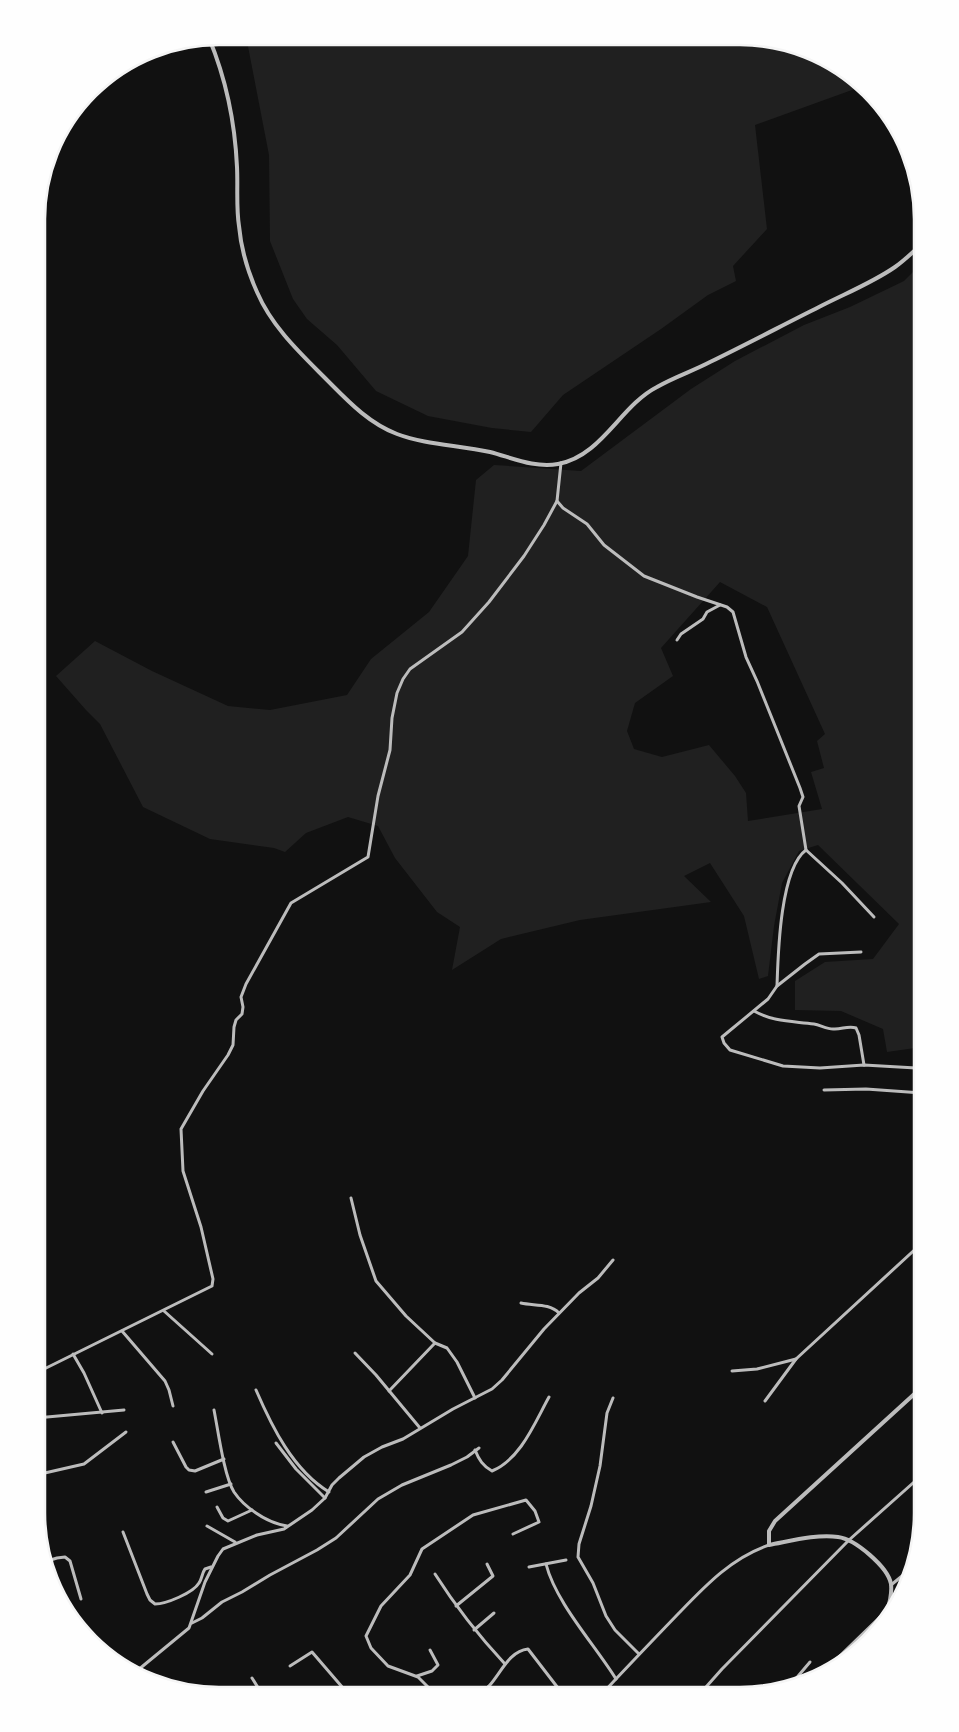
<svg xmlns="http://www.w3.org/2000/svg" width="959" height="1732" font-family="Merriweather,serif">
<style>
.green{fill:#202020;fill-rule:evenodd}
.lines{fill:none;stroke-linecap:round;stroke-linejoin:round}
.minor{stroke:#bcbcbc;stroke-width:3}
.tertiary{stroke:#bcbcbc;stroke-width:4}
.rim{fill:none;stroke:#f5f5f5;stroke-width:2.5}
</style>
<rect width="100%" height="100%" fill="#111"/>
<g class="green">
<path d="M246 36 776 40 860 81 863 86 755 125 767 229 733 266 736 281 708 295 661 329 563 395 531 432 492 428 428 416 376 391 337 345 307 319 293 299 270 241 269 155Z"/>
<path d="M923 262 922 1047 887 1052 883 1029 841 1011 795 1010V981L825 962 873 959 899 924 818 845 799 851 782 883 774 926 768 976 759 979 744 916 710 863 684 876 711 902 580 920 501 939 452 970 460 927 437 912 395 858 378 826 348 817 306 833 285 852 274 848 210 839 143 807 100 724 86 710 56 676 95 641 152 671 228 706 270 710 347 695 371 659 429 612 468 556 476 480 494 465 581 471 691 389 735 361 804 325 850 307 904 281ZM720 582 767 607 825 734 817 741 824 768 811 772 822 809 748 821 746 793 735 776 709 745 662 757 634 749 627 731 635 703 673 676 661 648Z"/>
</g>
<g class="lines">
<g class="minor">
<path d="M561 463 557 501 563 508 587 524 604 545 644 576 697 597 727 607 733 612 746 657 757 681 800 788 803 797 799 806 806 850"/>
<path d="M677 640 681 634 703 619 707 612 720 605"/>
<path d="M861 952 819 954 805 964 777 986 768 999 722 1037 724 1043 730 1050 783 1066 820 1068 864 1065 916 1068 922 1070"/>
<path d="M777 986C778 955 780 869 806 850L842 883 874 917"/>
<path d="M754 1011C774 1022 791 1021 814 1024 820 1025 827 1029 833 1029 841 1030 848 1025 856 1028L859 1035 864 1065"/>
<path d="M824 1090 866 1089 922 1093"/>
<path d="M351 1198 360 1235 376 1281 406 1316 435 1343 447 1348 457 1362 475 1398"/>
<path d="M521 1303C534 1306 549 1303 559 1313"/>
<path d="M164 1311 212 1354"/>
<path d="M122 1331 165 1381 169 1390 173 1406"/>
<path d="M355 1353 376 1375 420 1428"/>
<path d="M73 1354 84 1373 102 1413"/>
<path d="M732 1371 757 1369 796 1359"/>
<path d="M36 1373 212 1286 213 1279 201 1227 183 1171 181 1129 203 1091 228 1055 233 1045 234 1027 236 1020 242 1014 243 1007 241 997 246 984 291 903 368 857 378 796 390 750 392 718 397 693 403 679 410 669 462 632 489 602 524 556 544 525 557 501"/>
<path d="M256 1390C272 1427 293 1470 329 1492"/>
<path d="M389 1391 435 1343"/>
<path d="M613 1398 607 1413 600 1466 591 1506 579 1544 578 1557 593 1583 606 1616 615 1630 639 1654"/>
<path d="M765 1401 796 1359 922 1243"/>
<path d="M214 1410C218 1430 224 1476 234 1492 240 1501 247 1507 256 1513 266 1520 275 1524 287 1526"/>
<path d="M36 1418 124 1410"/>
<path d="M173 1442 186 1467 189 1470 195 1471 224 1459"/>
<path d="M276 1443 296 1469 325 1498"/>
<path d="M475 1450C479 1460 483 1466 492 1471 521 1459 535 1422 549 1397"/>
<path d="M36 1475 84 1464 126 1432"/>
<path d="M206 1492 231 1484"/>
<path d="M217 1507 223 1518 228 1521 252 1510"/>
<path d="M207 1526 235 1542"/>
<path d="M123 1532 147 1594 150 1600 155 1604C166 1604 193 1593 199 1583 202 1579 202 1573 205 1569L211 1567"/>
<path d="M44 1562 57 1558 65 1557 70 1561 81 1599"/>
<path d="M546 1564C556 1603 595 1645 616 1679"/>
<path d="M529 1567 566 1560"/>
<path d="M435 1574C456 1607 478 1635 505 1664"/>
<path d="M891 1585 913 1567"/>
<path d="M456 1606 493 1576 487 1564"/>
<path d="M192 1623 202 1618 222 1602 242 1592 270 1575 317 1550 336 1538 378 1499 402 1485 451 1465 467 1457 479 1448"/>
<path d="M885 1624 887 1611 902 1595"/>
<path d="M474 1630 494 1613"/>
<path d="M290 1666 312 1652 349 1695"/>
<path d="M138 1670 189 1628 205 1582 218 1556 223 1549 257 1535 284 1529 312 1510 325 1498 332 1485 339 1478 364 1457 382 1447 403 1439 453 1409 492 1389 502 1380 544 1329 579 1293 598 1278 613 1260"/>
<path d="M417 1676 432 1671 438 1665 430 1650"/>
<path d="M252 1678 262 1694"/>
<path d="M488 1687 498 1695"/>
<path d="M788 1688 810 1662"/>
<path d="M436 1695 418 1677 388 1666 371 1648 366 1636 381 1606 410 1575 422 1549 473 1515 526 1500 535 1511 539 1522 513 1534"/>
<path d="M476 1695C480 1692 486 1690 489 1686 501 1673 509 1651 528 1649L558 1688"/>
<path d="M601 1695C626 1668 652 1641 678 1614 705 1586 731 1558 769 1545"/>
<path d="M698 1696 722 1669 849 1540 922 1475"/>
</g>
<g class="tertiary">
<path d="M209 38C226 79 235 123 237 167 238 187 236 207 239 226 241 248 248 272 257 292 272 327 300 353 326 379 347 400 368 423 397 434 426 445 460 445 490 452 513 458 534 468 558 464 602 456 620 406 657 387 674 377 693 371 710 362 747 344 783 325 819 307 844 294 872 283 895 267 905 260 914 251 923 243"/>
<path d="M820 1676 887 1611C890 1602 892 1593 891 1584 888 1567 855 1539 838 1537 816 1534 791 1541 769 1545V1531L775 1521 922 1387"/>
</g>
</g>
<path d="M0 0H959V1732H0ZM219 45H740A174 174 0 0 1 914 219V1513A174 174 0 0 1 740 1687H219A174 174 0 0 1 45 1513V219A174 174 0 0 1 219 45Z" fill="#fefefe" fill-rule="evenodd"/>
<path class="rim" d="M219 45H740A174 174 0 0 1 914 219V1513A174 174 0 0 1 740 1687H219A174 174 0 0 1 45 1513V219A174 174 0 0 1 219 45Z"/>
</svg>
